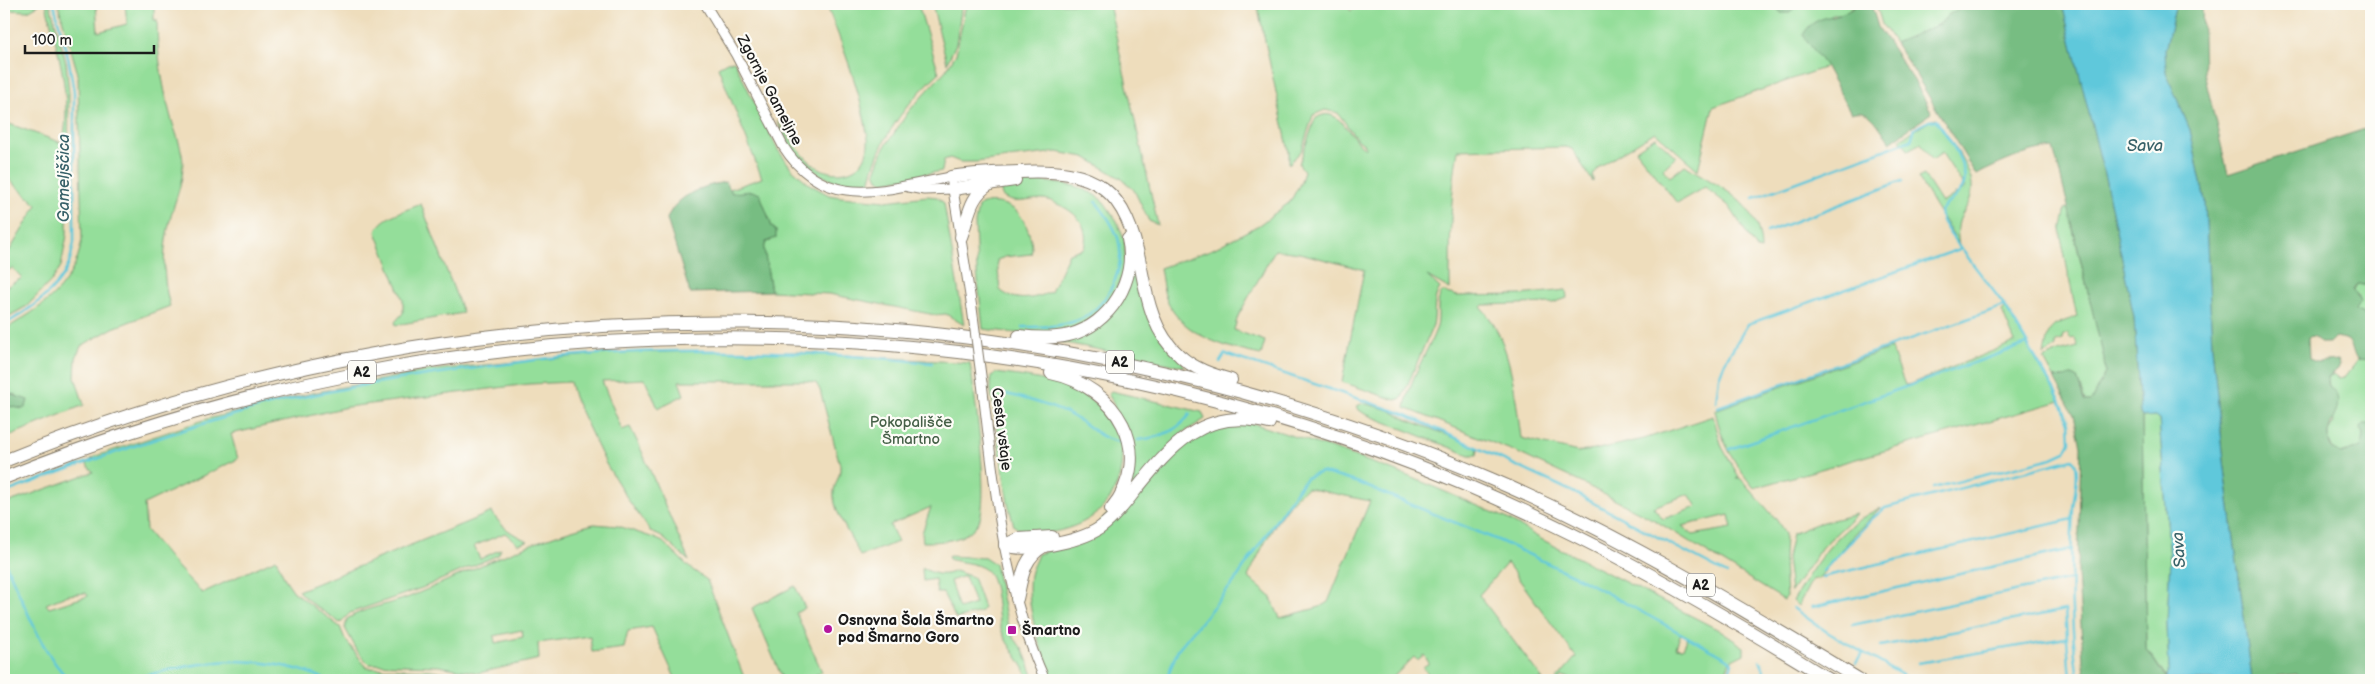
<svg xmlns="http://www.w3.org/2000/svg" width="2375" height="684" font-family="'Balsamiq Sans',sans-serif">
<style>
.green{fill:#94de9a;stroke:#587d5b;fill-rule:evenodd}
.forest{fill:#77bd82;stroke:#4a6c4f}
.water{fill:#5fc8db;stroke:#3e727c}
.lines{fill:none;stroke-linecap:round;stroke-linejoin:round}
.stream{stroke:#5fc8db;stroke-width:2.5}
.minor-casing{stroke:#857c6c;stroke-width:11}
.highway-casing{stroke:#857c6c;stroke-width:14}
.minor{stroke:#fff;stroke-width:9}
.highway{stroke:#fff;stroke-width:12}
.minor-bridge-casing{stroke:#857c6c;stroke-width:11;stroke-linecap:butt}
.minor-bridge{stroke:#fff;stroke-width:9}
.poi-dot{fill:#b5179e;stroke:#fdfcf7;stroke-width:2}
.labels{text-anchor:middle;stroke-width:4.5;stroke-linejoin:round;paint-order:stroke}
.shield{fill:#fdfcf7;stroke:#605f5e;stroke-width:1}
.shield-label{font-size:14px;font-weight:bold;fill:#1c1c1c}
.street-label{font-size:15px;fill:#1c1c1c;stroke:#fdfcf7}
.park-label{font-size:15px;fill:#466048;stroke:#fdfcf7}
.poi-label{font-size:15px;font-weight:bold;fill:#1c1c1c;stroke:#fdfcf7;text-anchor:start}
.water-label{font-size:16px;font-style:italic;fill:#376168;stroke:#fdfcf7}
</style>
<rect width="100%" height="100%" fill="#fdfcf7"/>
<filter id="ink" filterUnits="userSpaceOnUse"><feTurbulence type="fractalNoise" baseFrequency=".02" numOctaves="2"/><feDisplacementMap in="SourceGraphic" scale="10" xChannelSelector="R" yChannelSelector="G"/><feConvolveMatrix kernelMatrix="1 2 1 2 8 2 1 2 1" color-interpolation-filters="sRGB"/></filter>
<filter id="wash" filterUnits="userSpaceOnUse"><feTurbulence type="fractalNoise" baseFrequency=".0096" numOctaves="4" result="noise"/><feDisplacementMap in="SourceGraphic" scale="20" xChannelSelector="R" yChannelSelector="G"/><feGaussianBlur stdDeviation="1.12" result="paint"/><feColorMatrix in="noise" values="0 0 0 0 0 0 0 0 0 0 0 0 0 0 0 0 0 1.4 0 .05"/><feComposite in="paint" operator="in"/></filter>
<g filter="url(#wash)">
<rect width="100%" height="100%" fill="#eeddbc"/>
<g class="green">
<path d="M4 4H40L28 11 7 10 4 9Z"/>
<path d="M46 4H50L66 63 69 94 67 235 61 266 53 279 27 306 4 319V288L22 278 13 268 4 272V245L10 250 37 205 4 175V122L62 143C74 101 56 45 46 4Z"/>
<path d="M58 4H96L98 32 127 24 125 4H154V20H157C157 52 162 83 170 114 174 130 183 148 183 165 183 181 177 195 173 209 163 243 161 273 170 306L113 328 81 346 76 358 75 377 84 405 4 438V405L23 409 16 395 4 392V330C43 306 73 289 82 240L78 74Z"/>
<path d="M831 4H918L939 73C906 103 878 140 869 184L865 185C818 185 796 161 777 121 795 142 811 179 846 172 859 169 867 159 868 145 869 138 866 129 865 122 857 82 842 44 827 6Z"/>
<path d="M932 4H962L956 44 947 63Z"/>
<path d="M966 4H1109L1158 225 1149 221 1134 190 1122 179 1085 157 1057 152 976 162H960L950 158 944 160 942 171 884 182 878 179 875 172 884 148 909 111 946 70 956 54Z"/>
<path d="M1257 4H1345L1351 11 1357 4H1773L1781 13 1797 4H1857L1842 14H1831L1826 67 1713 107 1698 170 1655 132 1599 167 1593 176V182L1572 149 1566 147 1458 150C1450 196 1450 242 1450 289L1427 276 1440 288C1432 299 1436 312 1433 325L1402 398 1395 400 1342 382 1364 270 1300 253 1275 250 1238 316 1234 330 1265 341 1261 355C1227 348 1183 336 1167 301 1163 292 1162 278 1160 268L1213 249 1259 225 1290 202 1301 182 1304 171 1299 164 1315 119C1338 102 1349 138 1365 148V145L1357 139 1338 113 1325 110 1313 115 1302 150 1289 164V152Z"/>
<path d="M1876 4H1967L1948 15 1940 24 1895 43 1882 24Z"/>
<path d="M734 61 778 150 792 169 809 184 829 195 841 197 886 201 927 196 937 197 944 203 964 325 946 314 935 315 829 294 771 291 764 249 766 242 771 241C774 213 764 209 745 192L732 193 730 189 762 178 718 67 727 62Z"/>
<path d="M1935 118C1947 136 1974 169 1972 190 1969 214 1953 213 1959 245L1918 178 1924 175 1942 203 1965 188 1942 153 1932 160 1921 143 1908 150 1900 139Z"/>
<path d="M1655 137 1676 157 1663 169 1670 177 1685 165C1719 188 1761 201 1761 250L1757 249 1729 206 1705 187 1677 203 1636 150Z"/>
<path d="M1042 181 1075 186 1094 194 1104 202 1117 221 1125 242V271L1107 308 1077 329 1032 335 983 329 977 272 975 223 978 207C988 199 1005 203 1015 210 1025 217 1035 244 1031 254L1005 257 997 260 1000 290C1015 303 1034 299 1051 292L1069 253 1084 248C1090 227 1077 212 1057 204 1053 202 1048 199 1043 199 1028 199 1014 206 1002 196L1000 188 1020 183Z"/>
<path d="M421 204 463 313 396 325 395 322 403 313V300L376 232C380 216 408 210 421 204Z"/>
<path d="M2070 208 2073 230 2104 358 2105 373 2091 401H2085L2077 378 2072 376 2054 378 2044 359 2058 352 2078 347 2075 338 2070 339 2068 333 2062 336 2063 340 2056 342V347L2044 355C2049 326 2048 326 2077 317L2061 237C2061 225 2065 218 2065 209Z"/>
<path d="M1134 264 1143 297 1185 367 1061 342 1093 329Z"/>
<path d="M2357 284 2371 286V317L2354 310 2359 297 2353 293Z"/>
<path d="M1566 290 1567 298 1553 303 1483 305 1481 307C1512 341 1515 395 1521 438L1578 452 1594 450 1644 439 1713 416 1722 447 1739 477 1736 479 1740 478 1776 519 1785 533 1784 561 1786 597 1784 600 1656 521 1584 484 1516 452 1405 408C1409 379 1427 354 1437 327 1440 316 1435 302 1442 292L1458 296 1520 295ZM1689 494 1697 507 1663 519 1653 507ZM1729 515 1732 528 1693 535 1682 526Z"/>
<path d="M2006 307 2060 401 1754 488C1734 464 1721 441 1715 410L1891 348 1905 385 1911 384 2015 342 2002 311Z"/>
<path d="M713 351 798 352 970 363C974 391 991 503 978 523 966 541 943 542 923 542L922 533 931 507 890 525 898 542 860 556C852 536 832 512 834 491 835 482 841 476 840 465L820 390 816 383 808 381H679L684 395 658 408 645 379 602 381 622 430 630 427 639 445 689 561 662 537 651 532 631 504 606 464 574 397 570 382 529 384 347 407 231 434 238 459 144 504 146 530 171 560 202 593 276 559 285 579 294 592 340 627 345 639 367 668 431 670 450 673 441 680H4V504L93 472 87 465 89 461 96 456 207 419 312 393 431 370 612 353ZM86 593 88 596 49 608 46 604 68 595Z"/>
<path d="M2365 359 2371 361V424L2363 435 2362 447 2341 454 2333 449 2328 438V432L2333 424 2328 377 2334 374 2339 378 2344 377 2357 360Z"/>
<path d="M996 373C1035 378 1076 382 1105 412 1117 423 1122 441 1122 457 1120 515 1074 534 1024 535L1023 532 1014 526 1008 504 990 384 991 376Z"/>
<path d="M1111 391 1202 412 1205 419 1181 434 1132 489 1129 486 1133 470 1113 402 1108 394Z"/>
<path d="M1363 403 1389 410 1408 420 1473 445 1478 450 1477 455H1469L1365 414 1359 410 1357 406Z"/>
<path d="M2155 416 2159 419 2170 558 2167 624 2169 670 2166 677 2146 648 2142 417Z"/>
<path d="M1252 423 1343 452 1413 478 1506 518 1541 539 1717 629 1744 647V654L1730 661 1723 680H1577L1562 676 1560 680H1556L1576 657 1507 563 1479 595 1543 680H1433L1423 667 1429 663 1424 655 1417 660 1414 657 1390 680H1054C1041 653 1025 606 1030 575 1031 568 1036 561 1038 554L1078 542 1186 440 1228 424ZM1307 488 1370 501 1328 602 1320 607 1280 618 1270 596 1248 577C1261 550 1282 504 1307 488ZM1681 633 1688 637 1683 648 1676 647Z"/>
<path d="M1880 508 1854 535 1819 578 1812 580 1798 606 1793 601C1815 563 1838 527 1880 508Z"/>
<path d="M492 512C500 526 513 535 528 541L518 544 505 533 474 546 480 559 501 549 498 555 422 588 350 613 340 623 310 602 298 591Z"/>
<path d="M1857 514 1822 547 1791 592 1787 558 1792 534 1816 524Z"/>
<path d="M594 524 618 526 654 538 663 542 690 568 707 580 745 680H676L652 627 628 631 624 648 592 652 590 636 538 643 539 659 479 673 439 666 369 664 358 652 345 628 347 619C365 607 389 605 409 597 470 572 529 540 594 524ZM522 630 523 637 495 643 494 636Z"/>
<path d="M948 556 986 558 995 564 1009 631 1023 650 1035 680H1028C1025 662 1007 648 1001 629 996 614 998 580 986 570 976 562 960 563 949 559Z"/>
<path d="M922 568C934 574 943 577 955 571L973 577 984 608 980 612 956 619 943 593H937L935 579 923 581ZM965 576 975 604 959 609 950 581Z"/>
<path d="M795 586 805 608 796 613 822 672 804 680H783L752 608Z"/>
</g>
<g class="forest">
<path d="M1773 4H1797L1790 13H1781Z"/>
<path d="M1857 4H1871L1878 27 1915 82 1932 113 1890 142C1879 128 1871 106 1851 113L1826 67 1803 35C1816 10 1843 21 1857 4Z"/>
<path d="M1967 4H2062L2106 182 2134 317 2140 413 2142 417 2146 648 2167 680H2084L2078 572 2081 446 2074 415 2054 378 2072 376 2077 378 2084 401H2091L2105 373 2104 358C2086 288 2072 217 2053 148 2025 151 2001 163 1976 175L1913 70 1895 43 1940 24 1948 15Z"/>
<path d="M2176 4H2202L2204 73 2228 174 2371 127V286L2357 284 2353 289 2360 302 2355 310 2371 317V361L2357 360C2348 345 2357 340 2335 337L2329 343H2320L2314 336 2308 337 2309 359 2317 362 2338 360 2340 364 2338 369 2328 377V385C2348 400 2332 416 2328 433 2327 438 2330 444 2332 449L2341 454 2361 447 2363 435 2361 428 2364 424H2371V680H2300L2297 674 2277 676V680H2252L2224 461 2212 347 2205 201 2190 130 2166 73 2165 50Z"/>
<path d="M726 182 732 193 752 191 760 194 772 227 776 230V238L766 242 764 249 771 291 690 293 667 219C675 196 704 185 726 182Z"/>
<path d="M4 392 28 400 26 407 23 409 4 405Z"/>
</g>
<path class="water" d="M2062 4H2176L2165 50 2166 73 2190 130 2205 201 2212 347 2224 461 2252 680H2167L2166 677 2169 669 2167 624 2170 558 2159 419 2155 416 2142 417 2140 413 2134 317 2106 182Z"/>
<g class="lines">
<g class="stream">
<path d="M1754 198 1911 140 1915 128 1929 121 1936 120C1947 135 1973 171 1962 188 1957 197 1947 203 1940 211L1942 221 1950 234 2005 306 2060 400 2069 423 2070 442 2065 452 2052 458 1933 488"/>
<path d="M1767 232 1902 181"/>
<path d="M4 325C27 311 57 292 68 266 71 259 72 250 74 243V92L69 62 54 4"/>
<path d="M1023 327C1041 327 1059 327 1076 321 1106 310 1127 269 1118 238 1113 224 1105 214 1096 202"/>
<path d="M1220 362 1225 354 1404 414 1569 490 1727 574"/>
<path d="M1007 394C1029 400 1050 405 1070 415 1088 424 1101 441 1122 442"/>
<path d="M1716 402 1719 377 1726 360 1748 324 1960 249"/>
<path d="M1718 407 2004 306"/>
<path d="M1138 440C1157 438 1179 431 1190 414"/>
<path d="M1730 449 2027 344"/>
<path d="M4 493C88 461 174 431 261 407 327 390 395 379 462 370 502 365 541 358 581 355 698 347 815 351 932 363"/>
<path d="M4 561C22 596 41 655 70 680"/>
<path d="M1823 571 1873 518 1885 508 2073 459C2081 470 2074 495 2073 508 2070 565 2070 624 2078 680"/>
<path d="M1822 577 2073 519"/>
<path d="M1812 607 2072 549"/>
<path d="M1793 608 1827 632 1911 680"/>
<path d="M1852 625 2072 579"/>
<path d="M1881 646 2065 610 2070 680"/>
<path d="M1760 661 1764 670 1762 680"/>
<path d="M1856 663 1863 653"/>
<path d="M1918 663 2066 638"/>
<path d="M1764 677 1770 680"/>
<path d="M130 680C157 672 189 665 217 662 247 658 300 666 326 680"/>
<path d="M1166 680 1178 649 1234 582 1299 487 1306 478 1321 472 1356 482 1500 541 1583 580 1728 659 1732 663 1727 680"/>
</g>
</g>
</g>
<g filter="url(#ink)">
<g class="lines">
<defs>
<g id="minor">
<path d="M705 4 736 55 783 146C826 214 887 188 951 177L972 308"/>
<path d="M908 187 924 190 953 189"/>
<path d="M982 383C994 483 1003 588 1045 680"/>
</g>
<g id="highway">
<path d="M951 177C974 173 996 173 1019 172 1099 168 1126 189 1141 268 1147 300 1154 334 1180 356 1194 369 1213 375 1231 380"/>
<path d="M953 189 1015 180"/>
<path d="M961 237C969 217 969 196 990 184"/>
<path d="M1019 336C1036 338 1053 339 1069 335 1110 325 1138 279 1128 239"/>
<path d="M1051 373C1115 386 1158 452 1111 509"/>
<path d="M4 461C478 269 1021 278 1491 479 1620 534 1739 607 1860 680"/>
<path d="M4 478C454 296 968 291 1421 467 1566 523 1698 599 1830 680"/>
<path d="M1005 545C1020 550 1034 547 1050 545 1067 542 1085 538 1100 528 1113 519 1124 505 1134 492 1171 446 1204 406 1269 423"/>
<path d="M1005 545 1018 539 1052 537"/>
<path d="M1017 599C1022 577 1023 558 1044 546"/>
</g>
</defs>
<use href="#minor" class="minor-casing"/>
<use href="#highway" class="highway-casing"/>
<use href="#minor" class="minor"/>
<use href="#highway" class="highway"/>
<defs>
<path id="minor-bridge" d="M972 308 982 383"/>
</defs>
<use href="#minor-bridge" class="minor-bridge-casing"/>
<use href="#minor-bridge" class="minor-bridge"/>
</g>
</g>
<g class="poi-dot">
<circle cx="828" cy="629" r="5"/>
<rect x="1007" y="625" width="10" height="10" rx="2.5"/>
</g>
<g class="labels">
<g class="shield">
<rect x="1106" y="350.5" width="28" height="23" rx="4"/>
<rect x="348" y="360.5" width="28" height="23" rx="4"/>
<rect x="1687" y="573.5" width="28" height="23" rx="4"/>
</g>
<g class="shield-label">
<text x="1120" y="367">A2</text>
<text x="362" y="377">A2</text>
<text x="1701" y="590">A2</text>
</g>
<g class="street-label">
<text transform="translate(770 90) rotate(62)" y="5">Zgornje Gameljne</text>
<text transform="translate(1002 429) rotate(83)" y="5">Cesta vstaje</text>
</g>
<g class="park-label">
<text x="911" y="427">Pokopališče<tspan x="911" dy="17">Šmartno</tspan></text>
</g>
<g class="poi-label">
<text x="838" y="625">Osnovna Šola Šmartno<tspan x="838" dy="17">pod Šmarno Goro</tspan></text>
<text x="1022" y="635">Šmartno</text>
</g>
<g class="water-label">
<text x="2145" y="151">Sava</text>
<text transform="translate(63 178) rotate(-90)" y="6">Gameljščica</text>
<text transform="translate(2178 550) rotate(-94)" y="6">Sava</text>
</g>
</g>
<rect width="2375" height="684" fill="none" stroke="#fdfcf7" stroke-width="20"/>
<path d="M25 45v8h129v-8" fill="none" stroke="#1c1c1c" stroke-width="2.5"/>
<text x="32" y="45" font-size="15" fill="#1c1c1c" stroke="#fdfcf7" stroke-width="4" paint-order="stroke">100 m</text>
</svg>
